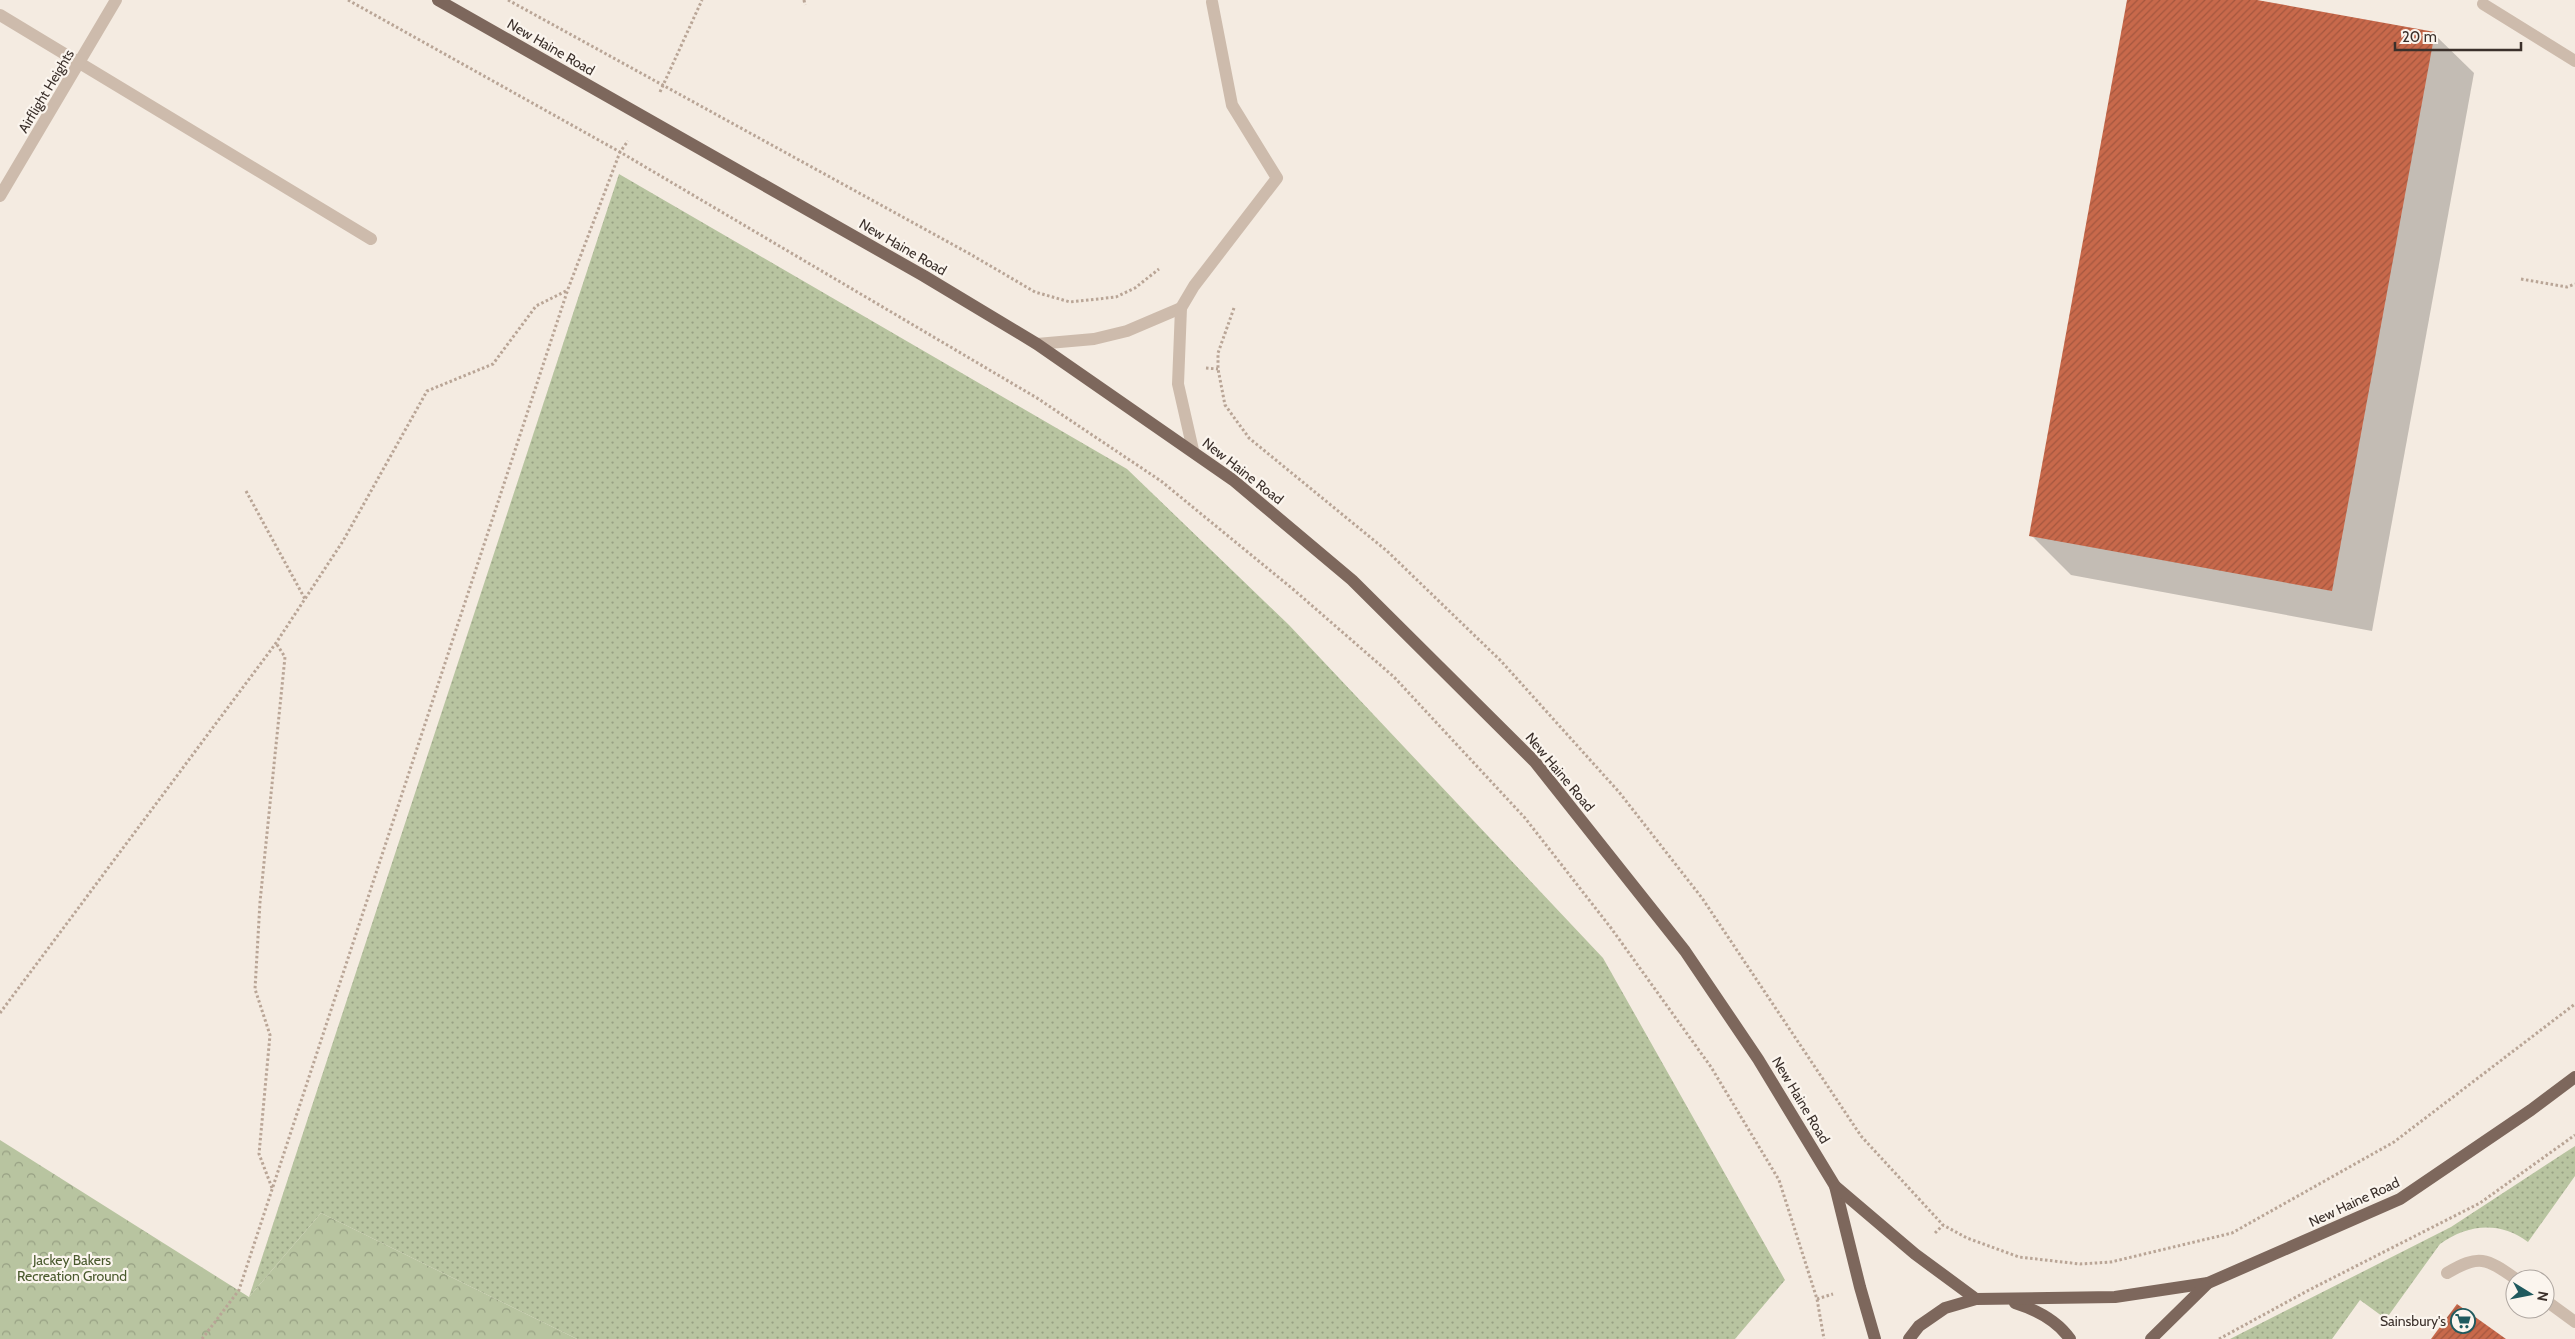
<svg xmlns="http://www.w3.org/2000/svg" width="2575" height="1339" font-family="Cabin,sans-serif">
<style>
.grass{fill:url(#grass-dots)}
.park{fill:url(#park-crowns)}
.shadow{fill:#0003}
.building{fill:url(#building-hatch)}
.lines{fill:none;stroke-linecap:round;stroke-linejoin:round}
.path{stroke:#b9a596;stroke-width:3;stroke-dasharray:2.5 2.5;stroke-linecap:butt}
.service{stroke:#cdbbac;stroke-width:12}
.minor{stroke:#cdbbac;stroke-width:12}
.primary{stroke:#7d675c;stroke-width:12}
.labels{text-anchor:middle;stroke-width:4.5;stroke-linejoin:round;paint-order:stroke}
.street-label{font-size:14px;fill:#3b302b;stroke:#fbf5ee}
.park-label{font-size:14px;fill:#4a5a2e;stroke:#fbf5ee}
.poi-label{font-size:14px;fill:#3b302b;stroke:#fbf5ee;text-anchor:end}
</style>
<defs>
<pattern id="grass-dots" width="8" height="8" patternUnits="userSpaceOnUse" patternTransform="scale(1.25)"><rect width="8" height="8" fill="#b8c4a0"/><path d="M2 2h.1M6 6h.1" fill="none" stroke="#97a083" stroke-width="1.8" stroke-linecap="round"/></pattern>
<pattern id="park-crowns" width="20" height="18" patternUnits="userSpaceOnUse" patternTransform="scale(1.25)"><rect width="20" height="18" fill="#b8c4a0"/><path d="M2 6a3 3 0 1 1 6 0M12 15a3 3 0 1 1 6 0" fill="none" stroke="#97a083"/></pattern>
<pattern id="building-hatch" width="6" height="6" patternUnits="userSpaceOnUse" patternTransform="scale(1.25)"><rect width="6" height="6" fill="#c8694b"/><path d="M-1 1l2-2M0 6l6-6M5 7l2-2" fill="none" stroke="#a4573f"/></pattern>
</defs>
<rect width="100%" height="100%" fill="#f4ebe1"/>
<g class="grass">
<path d="M619 174 1127 469 1289 625 1603 958 1785 1280 1735 1339H577L321 1213 249 1297Z"/>
<path d="M2575 1146V1176L2528 1242C2500 1221 2468 1224 2440 1244L2386 1319 2360 1300 2332 1339H2230L2451 1227Z"/>
</g>
<path class="park" d="M0 1140 249 1297 321 1213 577 1339H0Z"/>
<path class="shadow" d="M2129 0H2250L2434 34 2474 73 2372 631 2071 575 2031 535Z"/>
<g class="building">
<path d="M2127 0H2257L2435 32 2332 591 2029 536Z"/>
<path d="M2457 1304 2506 1339H2431Z"/>
</g>
<g class="lines">
<g class="path">
<path d="M348 0 620 152 1037 398 1161 481 1294 590 1394 677 1525 818 1611 928 1711 1067 1779 1180 1817 1299 1824 1339"/>
<path d="M508 0 970 254 1035 292 1070 302 1116 297 1135 288 1159 269"/>
<path d="M804 0 805 5"/>
<path d="M660 92 702 0"/>
<path d="M2521 279 2567 287 2575 284"/>
<path d="M1234 308 1218 353V369L1225 405 1249 438 1387 551 1501 661 1619 792 1702 898 1861 1136 1943 1225 1967 1238 2019 1257 2080 1264 2111 1262 2232 1233 2394 1142 2575 1004"/>
<path d="M1206 368 1218 369"/>
<path d="M246 491 305 599"/>
<path d="M0 1013 276 643 343 541 427 391 493 364 536 306 568 290"/>
<path d="M272 1188 259 1154 270 1035 255 989 260 902 285 657 276 643"/>
<path d="M1935 1233 1943 1225"/>
<path d="M1817 1299 1833 1294"/>
<path d="M202 1339 239 1290 568 289 620 152 628 141"/>
<path d="M2219 1339 2309 1290 2480 1203 2575 1135"/>
</g>
<g class="service">
<path d="M2483 4 2575 61"/>
<path d="M1037 344 1094 339 1127 331 1181 308"/>
<path d="M1193 450 1178 384 1181 308 1194 286 1277 178 1232 105 1212 2"/>
<path d="M2447 1273C2479 1254 2486 1258 2516 1279"/>
<path d="M2545 1300 2575 1322"/>
</g>
<g class="minor">
<path d="M0 15 371 239"/>
<path d="M0 196 116 0"/>
</g>
<g class="primary">
<path d="M438 0 924 276 1037 344 1233 480 1352 580 1535 762 1685 951 1758 1059 1835 1186 1860 1287 1875 1339"/>
<path d="M1835 1186 1915 1254 1976 1299"/>
<path d="M2015 1303C2037 1310 2057 1320 2070 1339"/>
<path d="M1909 1339 1919 1326 1945 1308 1976 1299 2115 1297 2208 1283 2400 1199 2531 1110 2575 1077"/>
<path d="M2151 1339 2208 1283"/>
</g>
</g>
<defs>
<symbol id="supermarket-ring" viewBox="-11 -11 22 22"><circle r="9.5" fill="#fbf5ee" stroke="#1f5a5e" stroke-width="1.5"/><path d="M-6-5.5h2.5l.6 2H6L4.5 2H-2.5L-4.4-4H-6ZM-1.5 3.2a1.3 1.3 0 1 0 .1 0ZM3 3.2a1.3 1.3 0 1 0 .1 0Z" fill="#1f5a5e"/></symbol>
</defs>
<g fill-rule="evenodd">
<use href="#supermarket-ring" x="2449" y="1307" width="28" height="28"/>
</g>
<g class="labels">
<g class="street-label">
<text transform="translate(551 47) rotate(30)" y="5">New Haine Road</text>
<text transform="translate(46 91) rotate(-59)" y="5">Airflight Heights</text>
<text transform="translate(903 247) rotate(30)" y="5">New Haine Road</text>
<text transform="translate(1243 471) rotate(38)" y="5">New Haine Road</text>
<text transform="translate(1560 772) rotate(50)" y="5">New Haine Road</text>
<text transform="translate(1801 1100) rotate(59)" y="5">New Haine Road</text>
<text transform="translate(2354 1202) rotate(-25)" y="5">New Haine Road</text>
</g>
<g class="park-label">
<text x="72" y="1265">Jackey Bakers<tspan x="72" dy="16">Recreation Ground</tspan></text>
</g>
<g class="poi-label">
<text x="2446" y="1326">Sainsbury's</text>
</g>
</g>
<g transform="translate(2530 1294) rotate(100)"><circle r="24" fill="#fbf5ee" stroke="#aea6a0"/>
<path d="M0-4L9 19L0 12L-9 19Z" fill="#1f5a5e"/>
<text y="-8" font-size="14" font-weight="bold" text-anchor="middle" fill="#3b302b">N</text>
</g>
<path d="M2395 42v8h126v-8" fill="none" stroke="#3b302b" stroke-width="2.5"/>
<text x="2402" y="42" font-size="15" fill="#3b302b" stroke="#fbf5ee" stroke-width="4" paint-order="stroke">20 m</text>
</svg>
